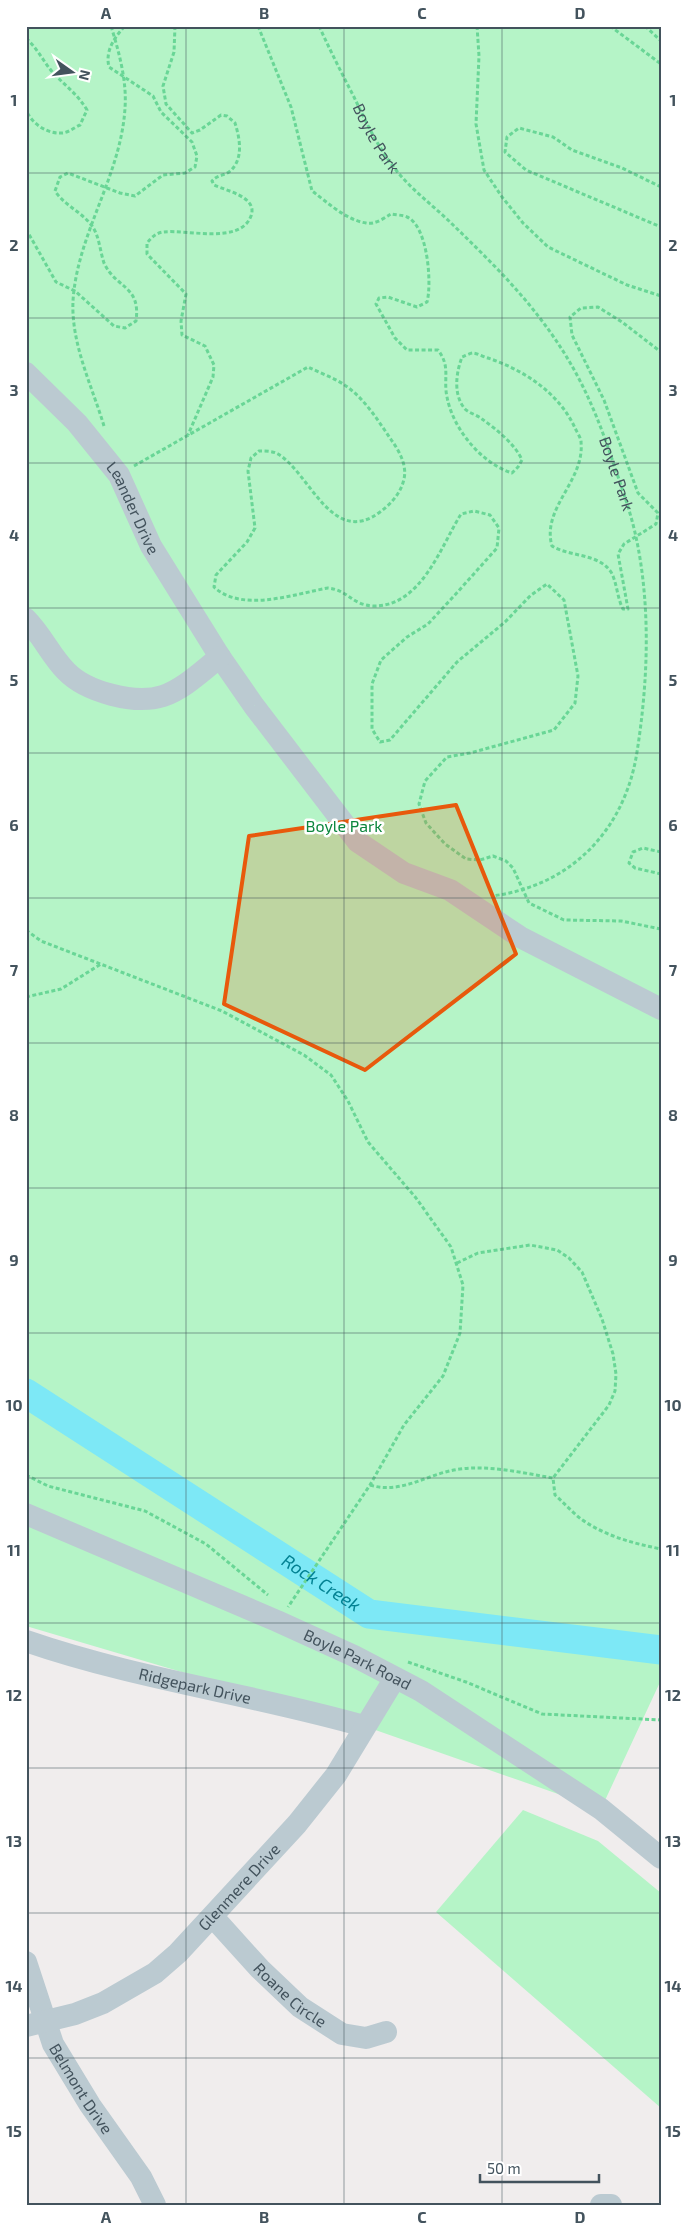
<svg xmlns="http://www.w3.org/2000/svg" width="687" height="2231" font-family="'Exo 2',sans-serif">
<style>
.green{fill:#b5f4c7}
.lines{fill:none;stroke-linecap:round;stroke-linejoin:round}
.river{stroke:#7de8f6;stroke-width:29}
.path{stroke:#69d696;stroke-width:3;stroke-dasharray:4 2.5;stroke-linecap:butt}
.minor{stroke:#bbcad1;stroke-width:22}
.marked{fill:#e8590c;fill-opacity:0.2;stroke:#e8590c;stroke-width:4;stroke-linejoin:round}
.grid{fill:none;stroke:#43535d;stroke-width:1;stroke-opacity:0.55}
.labels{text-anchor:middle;stroke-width:5;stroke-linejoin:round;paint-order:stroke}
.street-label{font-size:16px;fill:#43535d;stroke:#fff}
.park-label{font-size:16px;fill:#0c863d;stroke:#fff}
.water-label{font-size:18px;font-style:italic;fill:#038293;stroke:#fff}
.neatline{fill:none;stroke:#43535d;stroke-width:2}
.grid-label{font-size:16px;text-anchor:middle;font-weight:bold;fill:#43535d}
</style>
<rect width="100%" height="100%" fill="#f0eded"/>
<g class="green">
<path d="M26 26H661V1680L601 1809 364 1726 26 1626Z"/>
<path d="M523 1810 598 1841 661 1893V2108L436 1912Z"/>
</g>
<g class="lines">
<path class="river" id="s1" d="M26 1393 369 1614 661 1650"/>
<g class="path">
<path d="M175 26 174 52 163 86 166 104 192 133 200 130 221 115 227 116 235 123C240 139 244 160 229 172 223 176 217 175 212 181L214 185C227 191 258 197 251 216 240 245 187 229 163 232 156 233 152 237 147 243V254L186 294 181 321 182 335 205 346 214 365 213 377 188 435"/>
<path d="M258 26 291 107 312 191C327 202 346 220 366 223 375 225 384 218 391 214 396 215 403 215 407 217 428 226 432 284 427 302L417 307 388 297 379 298 376 304 395 338 407 350H438C451 367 443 378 447 397 453 429 481 463 512 473L518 467 522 460C515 444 496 429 482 419 477 415 469 413 465 409 453 395 456 373 462 357 465 356 470 353 473 353 477 353 483 357 488 358 524 370 559 393 575 428 577 432 581 438 581 442 585 481 541 508 552 546 570 557 598 553 611 572 617 582 617 598 623 609H628L618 554 624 544 656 524 658 513 638 493 604 400 572 335 570 317 581 308 598 307 622 322 661 352"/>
<path id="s2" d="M319 26C330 50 342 74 354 97 366 122 378 148 396 170 411 189 431 204 449 221 480 251 513 283 539 317 574 362 593 403 611 456 620 483 630 509 636 537 651 607 648 682 637 752 625 830 571 886 492 896"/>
<path d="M477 26 479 56 476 124 484 170 502 197 523 223 548 247 627 285 661 296"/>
<path d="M610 26 661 64"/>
<path d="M645 26 661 41"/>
<path d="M26 38C38 49 44 63 55 75 67 87 78 95 87 110L80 125C75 127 68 133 62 133 47 134 32 124 26 110"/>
<path d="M661 187 622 168 572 150 553 137 519 128 507 137 505 152 526 170 661 227"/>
<path d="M26 229 56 282 75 291 114 326 125 328 136 321C141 285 116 289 104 263 100 251 99 235 92 226 82 212 65 206 55 191L60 177 68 173 120 193 135 196 163 175 185 173 195 167 197 156 192 142 161 112 153 96 109 67C105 51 114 38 125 26"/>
<path d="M104 426C92 386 71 344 73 301 77 234 121 176 125 108 127 81 119 52 111 26"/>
<path d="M134 466 308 367C320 373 335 378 346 386 365 399 379 422 392 441 400 452 407 466 404 479 401 493 391 504 380 512 332 548 310 473 278 454 273 451 265 451 259 451L251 458 248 471 255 528 247 542 216 575 214 587C242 613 294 594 328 588 348 590 352 605 373 606 421 607 440 548 461 514L474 511 490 515 499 528 497 548 454 596 428 624 407 637 381 660 372 684V729L380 742 390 740 457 662 505 622 531 595 547 584 564 600 578 676 575 703 554 730 470 753 447 757 425 781 419 804 426 823 445 844 466 859 480 860 493 856 506 861 513 868 529 903 564 920 621 921 661 929"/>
<path d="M661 852 643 848 633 852 629 863 635 868 661 874"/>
<path d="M26 930 41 941 222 1011 304 1055 331 1075 348 1101 368 1142 416 1198 451 1247 463 1285 460 1333 443 1376 404 1425 370 1485 288 1607"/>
<path d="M26 997 61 989 101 964"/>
<path d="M457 1263 478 1253 530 1245 557 1250 569 1258 582 1272 602 1319 613 1354 616 1374 615 1391 609 1405 553 1478"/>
<path d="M26 1475 48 1486 145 1511 206 1544 268 1595"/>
<path d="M370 1485C402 1495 428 1473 460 1469 490 1465 523 1473 553 1478L555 1495C564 1503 572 1512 581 1519 605 1536 632 1543 661 1549"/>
<path d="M408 1662 466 1682 542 1714 661 1720"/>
</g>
<g class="minor">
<path id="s3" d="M26 373 77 423 119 475 151 546 220 657 254 706 358 842 404 873 450 890 520 937 661 1009"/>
<path d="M26 619C42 635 51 656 66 671 86 692 135 705 163 696 184 689 203 670 220 657"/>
<path id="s4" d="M26 1514 277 1621 354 1656 421 1691 601 1809 661 1858"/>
<path id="s5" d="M26 1641C136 1679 252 1694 364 1726"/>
<path id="s6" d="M213 1917 260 1969 300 2007 342 2034 366 2038 386 2032"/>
<path id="s7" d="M26 1962 53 2044 90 2105 141 2177 155 2205"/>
<path id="s8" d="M26 2026 75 2014 103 2003 155 1973 178 1953 297 1824 336 1775 395 1678"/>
<path d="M601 2205H611"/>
</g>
</g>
<path class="marked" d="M456 805 516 954 365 1070 224 1004 249 836Z"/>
<path class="grid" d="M186 26V2205M344 26V2205M502 26V2205M26 173H661M26 318H661M26 463H661M26 608H661M26 753H661M26 898H661M26 1043H661M26 1188H661M26 1333H661M26 1478H661M26 1623H661M26 1768H661M26 1913H661M26 2058H661"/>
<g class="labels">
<g class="street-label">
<text dy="6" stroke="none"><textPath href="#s2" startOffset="126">Boyle Park</textPath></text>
<text dy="6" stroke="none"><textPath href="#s2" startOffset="545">Boyle Park</textPath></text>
<text dy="6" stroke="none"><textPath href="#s3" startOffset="174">Leander Drive</textPath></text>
<text dy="6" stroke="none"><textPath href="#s4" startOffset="362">Boyle Park Road</textPath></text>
<text dy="6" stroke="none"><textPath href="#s5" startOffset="175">Ridgepark Drive</textPath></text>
<text dy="6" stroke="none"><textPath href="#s8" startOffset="261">Glenmere Drive</textPath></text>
<text dy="6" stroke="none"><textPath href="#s6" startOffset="110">Roane Circle</textPath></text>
<text dy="6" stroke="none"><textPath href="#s7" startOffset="139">Belmont Drive</textPath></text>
</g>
<g class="park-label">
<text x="344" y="832">Boyle Park</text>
</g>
<g class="water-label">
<text dy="6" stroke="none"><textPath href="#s1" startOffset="351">Rock Creek</textPath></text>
</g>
</g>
<rect width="687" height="2231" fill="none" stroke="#ffffff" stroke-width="55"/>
<g transform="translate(72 72) rotate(104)" stroke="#ffffff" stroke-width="4" paint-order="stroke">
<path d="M0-4L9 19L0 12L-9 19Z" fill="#43535d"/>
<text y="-8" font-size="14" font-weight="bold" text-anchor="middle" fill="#43535d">N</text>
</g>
<path d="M480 2174v8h119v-8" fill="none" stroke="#43535d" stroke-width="2.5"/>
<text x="487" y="2174" font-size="15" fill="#43535d" stroke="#ffffff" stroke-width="4" paint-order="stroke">50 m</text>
<rect x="28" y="28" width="632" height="2176" class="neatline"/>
<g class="grid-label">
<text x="106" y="19">A</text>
<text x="264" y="19">B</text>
<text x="422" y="19">C</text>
<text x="580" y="19">D</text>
<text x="14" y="106">1</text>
<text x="673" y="106">1</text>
<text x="14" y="251">2</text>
<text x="673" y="251">2</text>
<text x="14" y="396">3</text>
<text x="673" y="396">3</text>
<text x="14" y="541">4</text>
<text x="673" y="541">4</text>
<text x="14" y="686">5</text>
<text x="673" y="686">5</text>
<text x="14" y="831">6</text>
<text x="673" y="831">6</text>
<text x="14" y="976">7</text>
<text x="673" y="976">7</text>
<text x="14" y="1121">8</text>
<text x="673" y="1121">8</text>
<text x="14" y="1266">9</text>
<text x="673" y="1266">9</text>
<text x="14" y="1411">10</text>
<text x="673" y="1411">10</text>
<text x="14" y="1556">11</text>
<text x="673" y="1556">11</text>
<text x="14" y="1701">12</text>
<text x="673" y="1701">12</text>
<text x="14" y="1847">13</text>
<text x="673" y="1847">13</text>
<text x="14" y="1992">14</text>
<text x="673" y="1992">14</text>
<text x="14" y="2137">15</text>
<text x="673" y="2137">15</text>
<text x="106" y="2223">A</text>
<text x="264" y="2223">B</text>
<text x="422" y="2223">C</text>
<text x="580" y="2223">D</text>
</g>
</svg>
